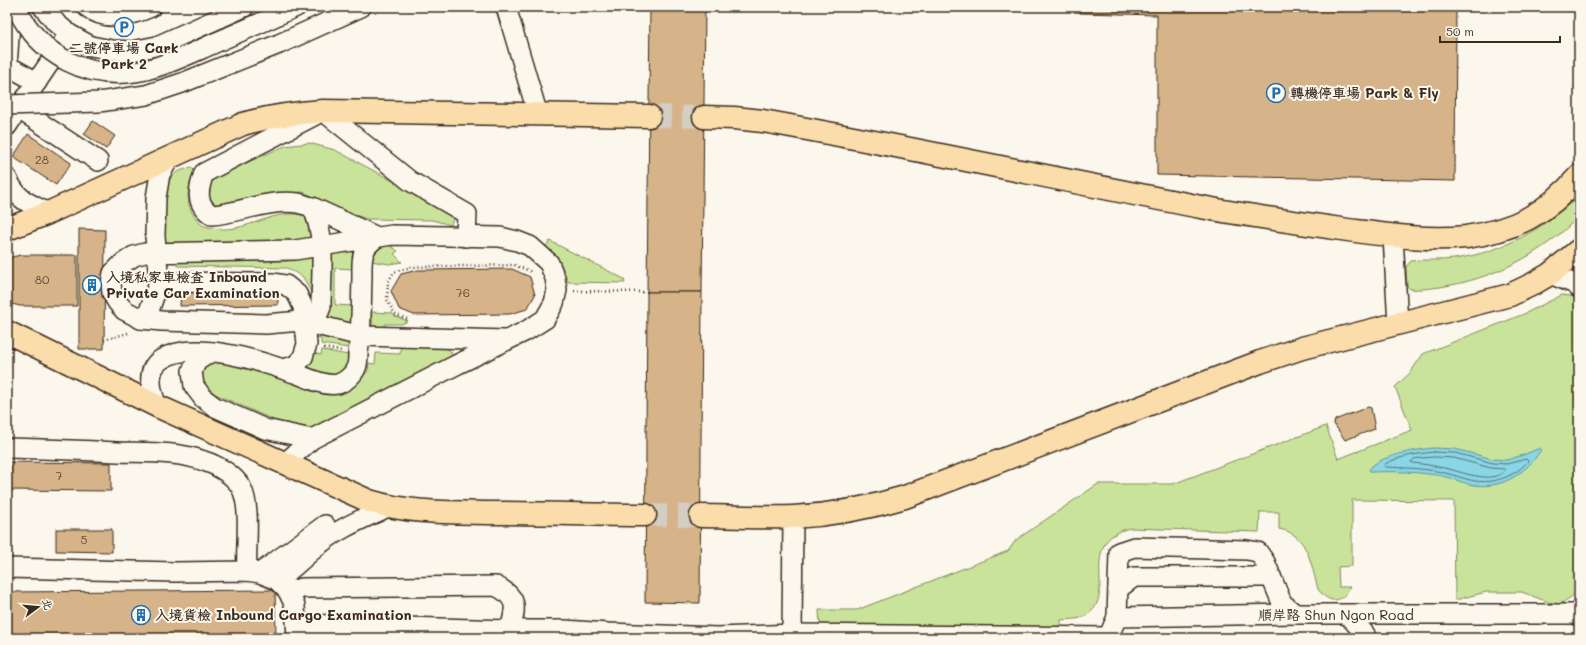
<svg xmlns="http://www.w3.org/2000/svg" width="1586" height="645" font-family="Mali,'LXGW WenKai TC',sans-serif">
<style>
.green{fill:#c9e49a;stroke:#82875c}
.water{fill:#88d6e6;stroke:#699196}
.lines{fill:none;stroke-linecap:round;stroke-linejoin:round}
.shore{stroke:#5a6f6e;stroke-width:1}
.building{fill:#d6b388;stroke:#3b2a1e}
.highway-tunnel{stroke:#d5cec3;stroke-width:22;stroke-dasharray:22 11;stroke-linecap:butt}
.minor-casing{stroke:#3b2a1e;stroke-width:22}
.highway-casing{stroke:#3b2a1e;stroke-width:25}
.path{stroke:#3b2a1e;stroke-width:2.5;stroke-dasharray:1 3;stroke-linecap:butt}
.minor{stroke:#fbf7ec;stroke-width:19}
.highway{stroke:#fbddab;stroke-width:22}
.minor-bridge-casing{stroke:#3b2a1e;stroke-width:22;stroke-linecap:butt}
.minor-bridge{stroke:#fbf7ec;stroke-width:19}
.labels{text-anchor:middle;stroke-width:4;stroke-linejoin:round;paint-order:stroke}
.number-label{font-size:12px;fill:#624c38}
.poi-label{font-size:14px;font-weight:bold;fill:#3b2a1e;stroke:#fbf7ec;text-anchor:start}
.street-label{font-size:14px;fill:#3b2a1e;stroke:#fbf7ec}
</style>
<rect width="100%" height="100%" fill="#fbf7ec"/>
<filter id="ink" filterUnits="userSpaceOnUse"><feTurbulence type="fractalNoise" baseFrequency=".025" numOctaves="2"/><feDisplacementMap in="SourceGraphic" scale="8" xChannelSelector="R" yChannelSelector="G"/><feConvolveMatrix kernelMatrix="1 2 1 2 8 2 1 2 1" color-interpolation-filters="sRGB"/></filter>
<g filter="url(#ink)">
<g class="green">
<path d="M309 143 335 150 449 211 453 218 451 225 432 220 367 219 349 213 303 192 275 194 223 209 210 205 206 184 223 173 285 146Z"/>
<path d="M191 167 195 170C189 184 184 200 193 214 195 217 198 222 201 224 203 226 206 226 209 227 244 238 278 202 310 218L315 238C267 249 214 244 164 243 164 220 156 188 177 172 181 170 187 169 191 167Z"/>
<path d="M1579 195V216C1543 254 1493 279 1440 287 1431 288 1420 290 1410 289L1407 286 1406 267 1411 261C1424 259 1441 261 1454 259 1503 252 1544 229 1579 195Z"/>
<path d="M550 241 624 279 625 283 568 282 561 264 546 246Z"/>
<path d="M386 243 398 251 394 254 402 262 389 264 371 261 374 248Z"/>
<path d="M352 247 354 251V269L335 268V305L353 306V325L326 318 329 253Z"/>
<path d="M315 255 313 303 310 290 303 277 287 268 177 266V261H287Z"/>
<path d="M1562 295 1577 297 1579 299V589L1571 597 1560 604 1548 602 1522 592H1486L1455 600 1454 501 1352 500V566L1338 567 1339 587H1350C1342 603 1329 605 1318 589 1311 566 1309 534 1279 529V512H1260L1259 532 1130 528C1073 542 1122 599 1083 617 1077 620 1068 619 1061 620V627L820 625 819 610H857L1008 551 1016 540 1098 484H1173L1326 426 1338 459 1412 430 1395 387 1410 373 1423 354 1524 314Z"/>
<path d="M371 312 392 313 395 316 408 321 402 324H385V330H377L373 326Z"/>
<path d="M315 333 350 337 355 345 349 344V348L321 344V339L315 338Z"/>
<path d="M401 347H446L451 352 454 358 333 422 310 428 278 422 215 394 203 385 200 374 204 364 216 359 354 385 368 371 369 363 375 364 376 353 400 354Z"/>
<path d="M322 350 348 355V359L355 360C332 381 333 378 304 368L314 353 321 355Z"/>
</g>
<path class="water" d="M1434 448 1455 449 1493 459 1507 460 1523 455 1540 448 1541 450C1526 473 1503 489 1475 485 1464 484 1453 478 1442 476 1419 472 1396 471 1372 472L1369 470C1376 456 1419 449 1434 448Z"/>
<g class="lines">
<g class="shore">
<path d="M1434 452 1455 453 1493 463 1507 464 1526 459 1528 461C1516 476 1494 484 1475 481 1464 479 1455 475 1445 473 1425 468 1405 468 1386 467L1384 466 1385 464C1400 456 1417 454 1434 452Z"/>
<path d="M1434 457 1454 458 1491 468 1504 469 1505 471C1490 485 1461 471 1444 468 1434 466 1423 464 1413 463L1411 462 1414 459Z"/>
</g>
</g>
<g class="building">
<path d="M650 7H705L702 292H647Z"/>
<path d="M1080 7H1456L1455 181 1157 175V15L1080 13Z"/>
<path d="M93 121 115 136 106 149 84 134Z"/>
<path d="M28 134 71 163 56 185 13 157Z"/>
<path d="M79 229 105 230 104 349H79Z"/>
<path d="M21 255H77V306H20L12 304 7 300V261L12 257Z"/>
<path d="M512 269 530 277 535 295 527 309 510 314 414 315 399 309 391 291 401 274 418 270Z"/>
<path d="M182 275 277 277 278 305 180 306Z"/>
<path d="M647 292H702L700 603 645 602Z"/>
<path d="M1368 407 1371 408 1375 429 1345 440 1334 424 1335 420Z"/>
<path d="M7 462 111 463V491L7 490Z"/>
<path d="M56 529H112V552L56 551Z"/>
<path d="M275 590 276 638H7V592Z"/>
<rect x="1379" y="636" width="52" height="2"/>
<rect x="1439" y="636" width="52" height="2"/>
<path d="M1499 636 1544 637V638H1499Z"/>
<rect x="1241" y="637" width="95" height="1"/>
</g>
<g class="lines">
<g class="highway-tunnel">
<path d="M649 116 704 117"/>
<path d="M645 515 701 516"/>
</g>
<defs>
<g id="minor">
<path d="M43 7 56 23 69 34 91 46 112 50 132 51 157 46 244 7"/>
<path d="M87 7C106 22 131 16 151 7"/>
<path d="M506 7 538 115"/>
<path d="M278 15 296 7"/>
<path d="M7 18 10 23 7 67"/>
<path d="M279 44 361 7"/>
<path d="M8 66 37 82"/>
<path d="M19 109 98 161"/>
<path d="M7 126 69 34"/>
<path d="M7 178C18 201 27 202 48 213"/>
<path d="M1393 236 1398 324"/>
<path d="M1550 274 1575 284 1579 288"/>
<path d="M159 282 274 283 286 285 297 294 304 309 301 321 306 334 307 344 303 357 296 365 284 369"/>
<path d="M141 319 149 311 159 282 155 236 156 198 160 174 169 159"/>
<path d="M310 325 317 317 321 307C321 275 327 237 312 207 308 206 302 204 298 203 268 199 240 213 212 215 195 204 198 190 204 173L323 111 410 181 467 214 466 237"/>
<path d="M211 352 197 361 192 371 194 386 203 398 215 407 265 429 312 439"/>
<path d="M157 406C151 391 145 369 162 359 193 339 261 361 294 373 307 377 324 387 338 384 345 382 353 375 356 368 358 364 358 358 358 353 362 328 361 303 362 277 362 268 361 256 366 248 368 244 374 240 377 237L312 207"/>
<path d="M7 448C44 449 80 450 117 452 146 453 176 451 204 461 217 465 234 475 241 487 252 508 245 547 247 571"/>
<path d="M285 463 312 439 458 364 526 331 545 319 554 303 557 290 555 278 549 263 530 246 517 241 500 237 392 235 295 250 145 253 134 256 122 264 113 273 111 283 112 293 117 302 124 310 141 319 162 321 266 324 301 321 361 336 506 340"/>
<path d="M7 568 175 572 247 571 260 573 277 580 288 591 295 606 297 638"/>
<path d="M260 573 325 525"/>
<path d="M277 580C293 569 305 556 320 544 339 528 365 518 388 507"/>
<path d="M1118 589 1134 577H1271"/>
<path d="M288 591 302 588 496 586C519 598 516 608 510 630"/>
<path d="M1348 615 1365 634V638"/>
<path d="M1117 617 1119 552 1134 547 1247 550 1258 552 1265 562 1282 603 1295 614"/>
<path d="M297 624 510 630H564L608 633 718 637 792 634 1108 637"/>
<path d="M792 634 793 517"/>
<path d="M1108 638 1117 617 1295 614H1579"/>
</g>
<g id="highway">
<path d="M704 117 734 118 763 121C909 147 1055 179 1201 207 1250 216 1299 223 1348 230 1387 235 1427 241 1466 237 1516 230 1547 213 1579 176"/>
<path d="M7 229 48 213 243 124C270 116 295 113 323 111L649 116"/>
<path d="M7 332 157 406 369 501C411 514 453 512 496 513 546 513 595 515 645 515"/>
<path d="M701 516C731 516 763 518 793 517 831 515 869 508 905 497L1260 362 1302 348 1510 295 1531 285 1550 274 1579 250"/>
</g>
</defs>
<use href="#minor" class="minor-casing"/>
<use href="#highway" class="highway-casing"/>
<g class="path">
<path d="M574 291 647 292"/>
<path d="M407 319 395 314 387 300 388 282 394 272 411 267 514 265 532 272"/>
<path d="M104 340 128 333"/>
<path d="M324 348 342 351"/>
</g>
<use href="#minor" class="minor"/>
<use href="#highway" class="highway"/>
<defs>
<g id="minor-bridge">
<path d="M16 7C27 30 44 49 67 61 118 87 158 68 206 47 230 36 254 26 278 15"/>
<path d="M7 105 99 102 146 95 182 83 279 44"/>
</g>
</defs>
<use href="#minor-bridge" class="minor-bridge-casing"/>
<use href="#minor-bridge" class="minor-bridge"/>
</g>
</g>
<defs>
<symbol id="parking-ring" viewBox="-11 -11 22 22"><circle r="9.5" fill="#fbf7ec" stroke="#1f6fb2" stroke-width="1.5"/><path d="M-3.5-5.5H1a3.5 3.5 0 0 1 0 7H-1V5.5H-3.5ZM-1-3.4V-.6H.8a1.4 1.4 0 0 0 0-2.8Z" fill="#1f6fb2"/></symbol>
<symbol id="building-ring" viewBox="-11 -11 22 22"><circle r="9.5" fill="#fbf7ec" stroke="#1f6fb2" stroke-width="1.5"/><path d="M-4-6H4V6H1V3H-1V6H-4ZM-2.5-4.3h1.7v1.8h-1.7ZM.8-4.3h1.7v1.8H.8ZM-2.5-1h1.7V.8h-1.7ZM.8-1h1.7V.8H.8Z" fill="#1f6fb2"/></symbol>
</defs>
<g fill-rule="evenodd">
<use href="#parking-ring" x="113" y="16" width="22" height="22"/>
<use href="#parking-ring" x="1265" y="82" width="22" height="22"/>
<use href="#building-ring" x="81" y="274" width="22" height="22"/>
<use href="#building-ring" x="130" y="604" width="22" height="22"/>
</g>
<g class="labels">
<g class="number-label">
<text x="42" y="164">28</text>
<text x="42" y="284">80</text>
<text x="463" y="297">76</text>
<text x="59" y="480">7</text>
<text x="84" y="544">5</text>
</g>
<g class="poi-label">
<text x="124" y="53" text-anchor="middle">二號停車場 Cark<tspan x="124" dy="16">Park 2</tspan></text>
<text x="1290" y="98">轉機停車場 Park &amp; Fly</text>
<text x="106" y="282">入境私家車檢查 Inbound<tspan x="106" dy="16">Private Car Examination</tspan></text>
<text x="155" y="620">入境貨檢 Inbound Cargo Examination</text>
</g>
<g class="street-label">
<text x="1336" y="620">順岸路 Shun Ngon Road</text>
</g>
</g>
<rect width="1586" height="645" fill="none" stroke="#fbf7ec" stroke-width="24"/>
<rect x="12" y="12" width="1562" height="621" fill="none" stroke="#3b2a1e" stroke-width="1.5" filter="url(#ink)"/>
<g transform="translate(38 607) rotate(74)" stroke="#fbf7ec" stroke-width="3" paint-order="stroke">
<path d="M0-3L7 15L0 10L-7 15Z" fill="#3b2a1e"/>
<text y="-6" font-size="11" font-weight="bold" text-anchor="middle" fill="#3b2a1e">北</text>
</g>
<path d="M1440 36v6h120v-6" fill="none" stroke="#3b2a1e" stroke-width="2"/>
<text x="1446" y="36" font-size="12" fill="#3b2a1e" stroke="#fbf7ec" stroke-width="3" paint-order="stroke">50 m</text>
</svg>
